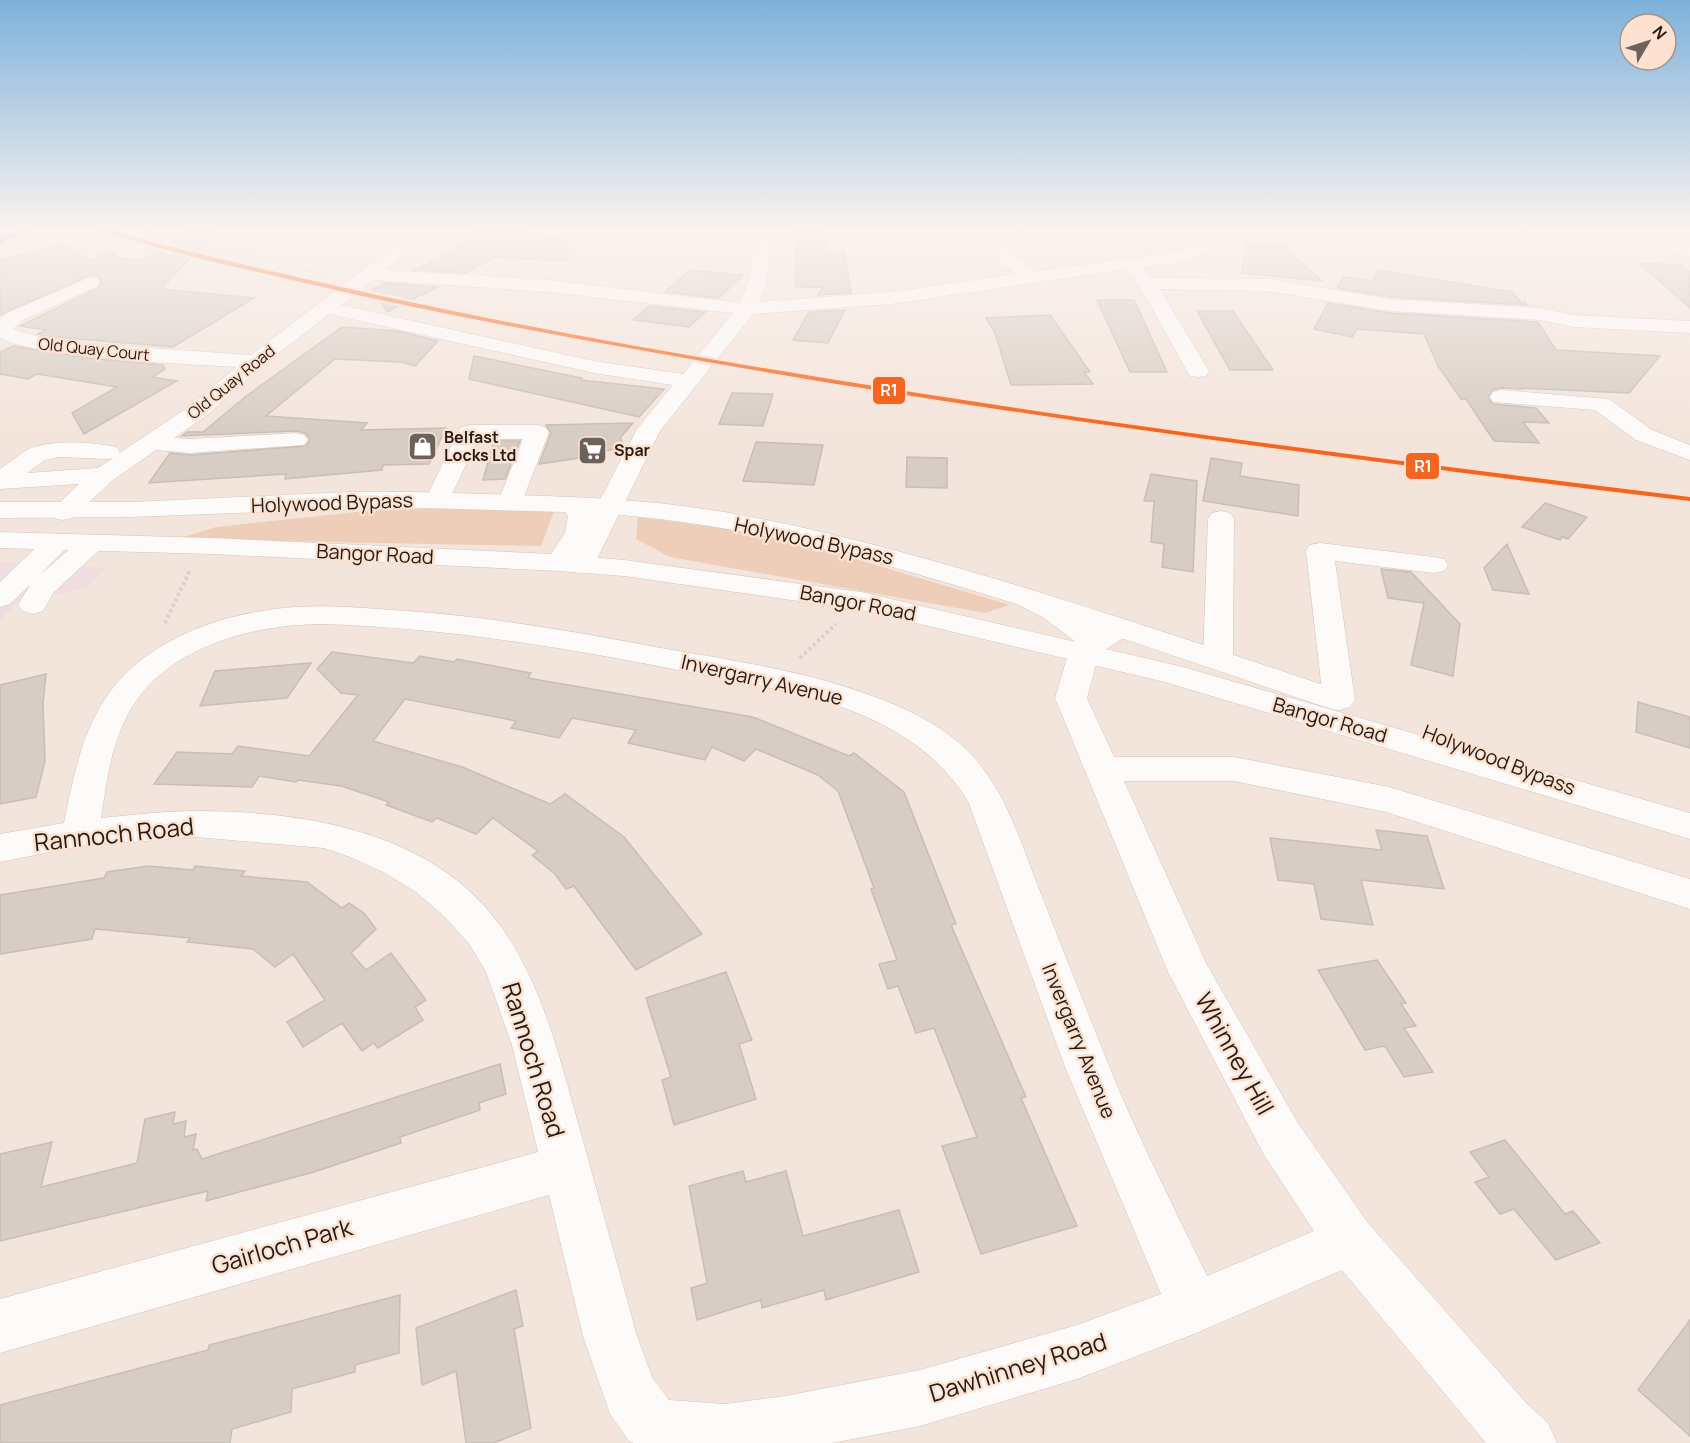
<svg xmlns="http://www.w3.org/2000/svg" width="1690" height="1443" font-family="Manrope,sans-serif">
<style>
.commercial{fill:#f0dde0}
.green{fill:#eecdb9}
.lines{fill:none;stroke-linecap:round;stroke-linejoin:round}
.stream{fill:#80acc7;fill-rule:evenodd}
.building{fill:#d7cdc4;stroke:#c8beb6;stroke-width:1.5}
.minor-casing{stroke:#cfc4bc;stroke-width:1}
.highway-casing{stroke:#cfc4bc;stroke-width:1}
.path-far1{stroke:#d6d1cf;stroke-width:2;stroke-dasharray:1.5 1.5;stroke-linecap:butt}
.path{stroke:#d6d1cf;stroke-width:4;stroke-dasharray:3 3;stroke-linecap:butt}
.minor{fill:#fdfbfa;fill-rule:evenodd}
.highway{fill:#fdfbfa;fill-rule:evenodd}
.rail-1-casing{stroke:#fee2d1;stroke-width:5}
.rail-1{fill:#f26522;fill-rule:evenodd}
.labels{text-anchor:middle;stroke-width:5;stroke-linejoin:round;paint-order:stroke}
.far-street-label{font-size:16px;fill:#241b15;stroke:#fee2d1}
.far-poi-label{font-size:16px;font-weight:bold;fill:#241b15;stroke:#fee2d1;text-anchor:start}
.street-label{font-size:20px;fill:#241b15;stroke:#fee2d1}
.near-street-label{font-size:24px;fill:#241b15;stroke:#fee2d1}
.line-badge{stroke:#fee2d1;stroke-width:2}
.badge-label{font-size:16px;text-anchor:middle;font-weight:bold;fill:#fff}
</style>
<rect width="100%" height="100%" fill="#f4e5dc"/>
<path class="commercial" d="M0 562 106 568 87 587 16 604 0 620Z"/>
<g class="green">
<path d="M385 509H555L541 546 177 539 216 527Z"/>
<path d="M638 517 778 536 1010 605 985 613 670 557 636 539Z"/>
</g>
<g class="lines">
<path class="stream" d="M23 229H31L8 239 0 245V240L4 237Z"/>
</g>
<g class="building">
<path d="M189 229H218L161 289 254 298 173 347 43 336 38 334 46 330 20 326 98 288 102 282 97 276 90 275 0 315V260L63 245 91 261 111 251 118 258 144 260Z"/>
<path d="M498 229H523L526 235 568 240 567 261 496 257 465 273 414 270 455 250 480 230 493 232Z"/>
<path d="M796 229H825L827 253H842L844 249 851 293 818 295 823 287 796 288Z"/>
<path d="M1280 243 1322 281 1242 273 1246 244Z"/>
<path d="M1639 263 1680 265 1690 272V308Z"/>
<path d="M690 270 743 275 719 298 665 292Z"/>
<path d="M1378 270 1512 292 1522 303 1525 301 1527 305 1390 297 1337 288 1343 277 1372 281Z"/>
<path d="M386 283 437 287 387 312 373 289Z"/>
<path d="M1097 300H1134L1167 372H1130Z"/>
<path d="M1328 303 1390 313 1538 322 1556 350 1660 356 1629 393 1520 388 1521 389 1501 388 1492 390 1488 398 1493 404 1536 408 1549 423 1523 422 1539 443 1494 441 1466 399H1461L1438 366 1424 334 1357 329 1352 337 1314 329Z"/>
<path d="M649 306 705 312 689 327 633 320Z"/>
<path d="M845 310 828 343 793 340 809 312Z"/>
<path d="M1197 311H1233L1273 370H1230Z"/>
<path d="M1050 315 1090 372H1084L1093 384 1011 385 995 333 986 318Z"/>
<path d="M342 327 397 331 438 341 415 366 401 362 335 359 266 416 367 423 361 430 446 428 429 464 383 465 382 470 285 479 286 474 149 483 170 453 190 455 306 446 310 439 305 433 296 431 182 436 187 432H203L245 397Z"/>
<path d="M13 346 88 358 163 365 165 369 152 377 177 381 84 434 72 413 117 387 37 374 28 379 0 374V352Z"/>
<path d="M474 356 582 378 581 380 664 389 639 417 469 379Z"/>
<path d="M732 393 773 394 763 426 719 424Z"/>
<path d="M633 423 620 438 625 447 600 452 601 455 539 464 551 433 546 425Z"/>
<path d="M494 441H520L505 479 483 480Z"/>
<path d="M756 442 823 445 814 485 743 481Z"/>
<path d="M907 457 947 458V488L906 487Z"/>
<path d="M1211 458 1242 463 1240 476 1299 485 1298 516 1203 501Z"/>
<path d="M1151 474 1197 481 1193 572 1162 567 1164 544 1151 542 1154 501H1144Z"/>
<path d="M1545 503 1587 517 1568 539 1562 537 1560 540 1522 527Z"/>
<path d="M1507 544 1529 594 1493 590 1484 568Z"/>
<path d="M1381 569 1411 572 1460 624 1453 676 1411 665 1424 603 1388 598Z"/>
<path d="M332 652 413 663 420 656 454 662 457 659 531 673 528 678 753 717 849 756 854 753 904 792 956 924 951 925 1026 1097 1021 1098 1077 1226 981 1254 942 1146 977 1137 934 1028 916 1033 898 986 888 989 879 964 897 960 871 889 874 888 838 791 818 775 756 749 744 761 712 747 705 760 628 743 636 730 572 718 559 738 511 728 516 721 405 699 373 741 462 767 550 804 565 794 624 837 702 934 636 970 574 886 566 889 555 874 532 855 538 851 493 818 476 834 437 818 432 822 386 805 389 802 341 786 298 780 296 782 259 776 252 787 154 784 177 752 232 754 238 746 309 756 358 695 341 693 317 669Z"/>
<path d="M311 663 287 698 200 706 215 671Z"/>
<path d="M46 674 43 704 45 761 36 797 0 804V685Z"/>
<path d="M1638 702 1690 717V748L1636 732Z"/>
<path d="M1376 830 1427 836 1444 889 1361 880 1373 925 1321 919 1314 884 1278 880 1270 838 1382 850Z"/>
<path d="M148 866 193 870 195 866 245 871 241 876 307 882 342 908 349 903 364 913 376 929 351 953 366 970 391 953 426 1000 415 1007 423 1020 378 1048 374 1043 362 1051 342 1023 303 1047 287 1022 325 1000 293 954 275 967 253 949 187 942 190 938 95 929 92 939 0 954V895L104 878 107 872Z"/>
<path d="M1377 960 1406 1003 1401 1004 1416 1026 1404 1028 1433 1072 1404 1077 1385 1046 1365 1050 1318 970Z"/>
<path d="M726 972 752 1040 739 1044 756 1099 674 1125 662 1080 671 1077 646 998Z"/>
<path d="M500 1064 506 1094 479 1103 480 1110 400 1137 401 1143 314 1172 206 1201 208 1191 0 1241V1154L52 1142 41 1187 137 1163 145 1119 175 1112 173 1124 186 1121 184 1137 196 1134 193 1150 197 1149 202 1159Z"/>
<path d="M1505 1140 1565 1214 1573 1211 1600 1243 1556 1260 1514 1209 1500 1214 1475 1182 1489 1177 1470 1152Z"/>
<path d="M743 1171 746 1182 786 1171 803 1236 899 1210 919 1272 826 1300 824 1290 762 1308 761 1300 697 1320 691 1288 707 1283 689 1186Z"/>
<path d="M516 1290 523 1326 514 1329 531 1428 494 1443H466L456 1371 422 1385 416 1328Z"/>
<path d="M400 1295 399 1353 355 1365V1372L292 1389 291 1412 232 1429 230 1443H0V1405L208 1350 209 1345Z"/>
<path d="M1690 1320V1436L1638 1390Z"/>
</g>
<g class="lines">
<defs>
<g id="minor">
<path d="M336 229H435L428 238 385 270 549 280 740 303 749 280 756 229H772L767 280 759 302 891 292 1017 274 1006 268 968 229H986L1018 260 1037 271 1182 251 1194 243 1184 229H1201L1210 243C1200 265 1165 264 1143 267L1152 278 1268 279 1390 299 1541 308 1573 315 1690 321V333L1573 327 1541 320 1390 311 1268 291 1160 289 1209 371 1206 376 1198 377 1190 376 1187 371 1139 285 1127 269 891 304 753 314 660 431 594 565 590 571 580 573 570 571 566 565 637 429 673 385 594 373 329 314 263 365 206 416 174 438 190 439 296 433 304 435 308 440 304 445 190 453 156 450 113 480 72 518 63 520 54 518 50 512 79 484 0 489V469C9 463 18 455 27 450 47 439 95 442 116 447L120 452 118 454 190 406 237 367C180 364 123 361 67 353 45 350 20 348 0 338V318L9 312 91 277 97 278 100 282 97 286 23 320 13 329 43 338 79 343 251 355 405 238 344 234ZM373 280 549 292 733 313 683 374 594 361 341 305ZM59 457 108 459 113 458 98 468 27 473 45 460Z"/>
<path d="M1675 245 1690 246V256L1669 254 1666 250 1669 246Z"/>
<path d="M1501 390 1609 399 1652 430 1690 445V460L1636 440 1595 410 1493 402 1490 397 1493 392Z"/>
<path d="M470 425H537L545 427 549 432 520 507 511 510 502 507 498 502 523 439H478L447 505 438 508 429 505 425 500 458 432 462 427Z"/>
<path d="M1221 511 1230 513 1234 519 1233 659 1229 666 1218 668 1207 666 1203 659 1208 519 1212 513Z"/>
<path d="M93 535 103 537 107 543 54 592 43 611 33 614 23 611 18 605 30 585 10 604 0 607V582L44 540 54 538 64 540 68 546 40 575 83 537Z"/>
<path d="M1320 543 1434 557 1444 559 1448 565 1444 571 1434 573 1335 561 1355 700 1350 707 1339 710 1328 707 1323 700 1306 551 1310 545Z"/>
<path d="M1027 589 1064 606 1096 628 1126 620 1137 623 1141 629 1137 635 1122 639 1103 651 1097 661 1087 698 1114 757H1234L1389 787 1690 879V909L1386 812 1234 781H1124L1207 965 1298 1123 1368 1223 1526 1403 1548 1423 1557 1443H1486L1342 1270 1194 1334 1077 1379 920 1426 832 1443H634L629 1441 610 1414 583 1336 549 1195 0 1353V1299L538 1152 512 1045 486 972 470 945 445 917 416 892 385 873 350 857 324 848 196 837 80 846 0 862V834L64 823C78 752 91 690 157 649 197 623 249 610 296 607 324 605 351 607 378 609 473 614 568 630 661 648 736 661 813 672 883 700 914 712 943 727 967 750 1006 789 1021 844 1041 894 1063 950 1085 1006 1107 1061 1136 1134 1173 1205 1207 1276L1314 1231 1264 1155 1168 972 1055 698 1066 661 1077 643 1044 618 1017 604 1013 598 1017 592ZM324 624C450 628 574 649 698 674 762 686 830 696 889 728 922 746 948 769 968 801L1065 1067 1161 1294 1077 1325 920 1370 785 1396 725 1404 669 1400 652 1377 637 1336C618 1267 599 1199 580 1130 560 1060 543 984 499 924 432 831 303 811 196 811 164 811 132 815 101 818 106 785 110 751 125 720 159 648 251 624 324 624Z"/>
</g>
<path id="highway" d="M349 492C404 491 459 493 514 495 584 497 654 500 724 512 824 529 922 557 1019 586 1129 620 1238 656 1347 693L1352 700 1347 707 1336 710 1325 707C1216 670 1107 632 997 598 865 557 731 521 593 513L591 533 577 556 624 560 861 592 1183 667 1690 813V839L1165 682 861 610 624 576 559 571 212 554 0 548V532L212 538 551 554 565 533 568 516 565 512 389 507 131 517 0 518V502H131Z"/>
</defs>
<use href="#minor" class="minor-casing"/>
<use href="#highway" class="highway-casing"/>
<path class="path-far1" d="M141 229 326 275"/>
<g class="path">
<path d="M165 623 190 570"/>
<path d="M800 658 836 624"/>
</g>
<use href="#minor" class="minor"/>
<use href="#highway" class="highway"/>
<defs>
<path id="rail-1" d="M95 229H104C341 293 582 339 824 378 1112 425 1401 462 1690 497V501C1343 459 995 414 651 352 531 331 411 308 292 280 226 265 159 250 95 229Z"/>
</defs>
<use href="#rail-1" class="rail-1-casing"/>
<use href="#rail-1" class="rail-1"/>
</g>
<linearGradient id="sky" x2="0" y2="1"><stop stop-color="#7eb1db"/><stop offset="0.53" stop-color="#faf3ef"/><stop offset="1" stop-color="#faf3ef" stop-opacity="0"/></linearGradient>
<rect width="1690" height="431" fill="url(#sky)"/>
<defs>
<symbol id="shop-square" viewBox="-11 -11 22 22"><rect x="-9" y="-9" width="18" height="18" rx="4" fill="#6d625b" stroke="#fee2d1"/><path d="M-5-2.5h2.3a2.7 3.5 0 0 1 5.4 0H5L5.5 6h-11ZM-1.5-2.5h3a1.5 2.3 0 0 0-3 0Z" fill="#fff"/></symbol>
<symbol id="supermarket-square" viewBox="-11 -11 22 22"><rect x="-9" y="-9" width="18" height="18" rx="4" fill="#6d625b" stroke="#fee2d1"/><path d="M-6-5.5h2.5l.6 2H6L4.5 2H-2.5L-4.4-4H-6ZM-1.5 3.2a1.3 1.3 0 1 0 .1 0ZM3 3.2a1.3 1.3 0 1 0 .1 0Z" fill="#fff"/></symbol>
</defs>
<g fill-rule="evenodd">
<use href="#shop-square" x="406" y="430" width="33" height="33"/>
<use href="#supermarket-square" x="576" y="434" width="33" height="33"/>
</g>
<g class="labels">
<g class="far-street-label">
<text transform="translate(94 349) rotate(6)" y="6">Old Quay Court</text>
<text transform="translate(231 382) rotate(-39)" y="6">Old Quay Road</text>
</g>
<g class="far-poi-label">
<text x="444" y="443">Belfast<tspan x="444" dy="18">Locks Ltd</tspan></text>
<text x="614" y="456">Spar</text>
</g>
<g class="street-label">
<text transform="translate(332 503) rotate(-2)" y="7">Holywood Bypass</text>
<text transform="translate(814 541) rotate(12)" y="7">Holywood Bypass</text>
<text transform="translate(375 554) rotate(3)" y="7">Bangor Road</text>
<text transform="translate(858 603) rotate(11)" y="7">Bangor Road</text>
<text transform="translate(762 680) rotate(13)" y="7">Invergarry Avenue</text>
<text transform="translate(1330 720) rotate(16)" y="7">Bangor Road</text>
<text transform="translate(1499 760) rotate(21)" y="7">Holywood Bypass</text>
<text transform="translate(1079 1041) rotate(68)" y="7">Invergarry Avenue</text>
</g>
<g class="near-street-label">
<text transform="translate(114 835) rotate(-6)" y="8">Rannoch Road</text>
<text transform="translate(1234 1054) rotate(61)" y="8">Whinney Hill</text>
<text transform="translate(533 1060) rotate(73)" y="8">Rannoch Road</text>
<text transform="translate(282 1247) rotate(-16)" y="8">Gairloch Park</text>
<text transform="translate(1018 1368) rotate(-17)" y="8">Dawhinney Road</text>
</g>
</g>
<g class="line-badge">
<rect x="872" y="376" width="34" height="29" rx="6" fill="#f26522"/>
<rect x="1405" y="452" width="35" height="28" rx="6" fill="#f26522"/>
</g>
<g class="badge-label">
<text x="889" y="396">R1</text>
<text x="1423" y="472">R1</text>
</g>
<g transform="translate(1648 42) rotate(51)"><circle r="28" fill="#fee2d1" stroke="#a79286" stroke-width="1.5"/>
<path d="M0-4.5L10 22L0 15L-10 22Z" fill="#6d625b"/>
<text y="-9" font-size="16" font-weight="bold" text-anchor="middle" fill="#241b15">N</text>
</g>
</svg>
